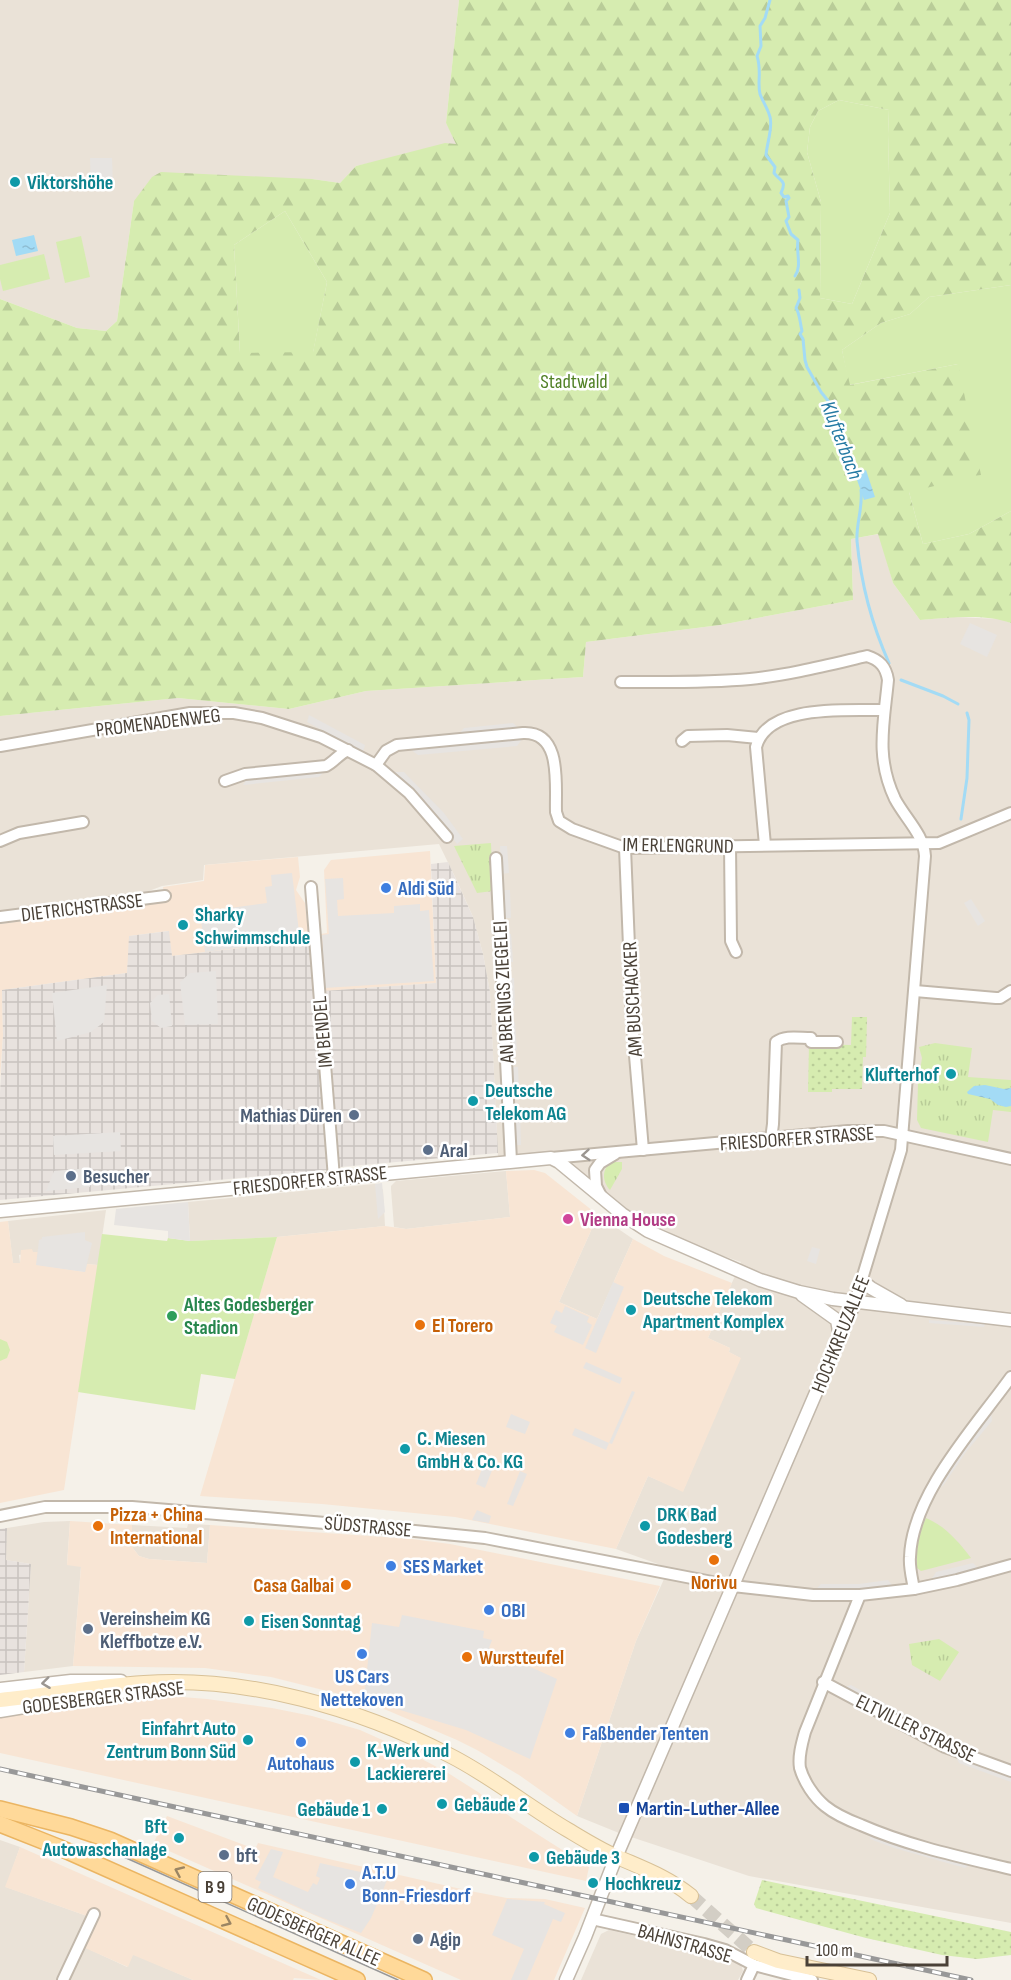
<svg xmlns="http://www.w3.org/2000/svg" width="1011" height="1980" font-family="'Sofia Sans Condensed',sans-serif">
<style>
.residential{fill:#eae2d7}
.commercial{fill:#f8e5d4}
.industrial{fill:url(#industrial-grid)}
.grass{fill:#d6ecb0}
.forest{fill:url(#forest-firs);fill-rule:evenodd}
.park{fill:url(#park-tufts)}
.garden{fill:url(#garden-dots)}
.parking{fill:#e7e4e1}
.water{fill:url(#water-ripples)}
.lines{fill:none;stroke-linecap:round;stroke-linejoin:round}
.stream{stroke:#a3dbf5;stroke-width:3}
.secondary-tunnel{stroke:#d3cec5;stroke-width:14;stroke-dasharray:14 7;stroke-linecap:butt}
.minor-casing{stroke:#c2b8ab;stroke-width:14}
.tertiary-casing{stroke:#c2b8ab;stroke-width:15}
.secondary-casing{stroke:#d8c197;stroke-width:16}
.primary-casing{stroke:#ebb562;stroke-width:18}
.minor{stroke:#fff;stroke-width:10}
.tertiary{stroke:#fff;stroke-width:12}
.secondary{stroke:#ffedca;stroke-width:14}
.primary{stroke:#ffd999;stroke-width:15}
.tram{stroke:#989898;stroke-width:1.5}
.rail-casing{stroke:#989898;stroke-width:5}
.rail{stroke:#fff;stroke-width:3;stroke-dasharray:9;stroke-linecap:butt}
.oneway{stroke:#9b9691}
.oneway2{stroke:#9b8563}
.culture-dot{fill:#0f9aa8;stroke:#fff;stroke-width:2}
.shop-dot{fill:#3f7fe0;stroke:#fff;stroke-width:2}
.service-dot{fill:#5c6f8a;stroke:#fff;stroke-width:2}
.hotel-dot{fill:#d1479c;stroke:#fff;stroke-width:2}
.leisure-dot{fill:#2e9e5b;stroke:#fff;stroke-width:2}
.food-dot{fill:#e8710a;stroke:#fff;stroke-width:2}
.transit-dot{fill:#1a4fb4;stroke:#fff;stroke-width:2}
.labels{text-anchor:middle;stroke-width:5;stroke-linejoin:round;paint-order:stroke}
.shield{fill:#fff;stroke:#807a73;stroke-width:1.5}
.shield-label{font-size:18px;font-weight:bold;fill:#4a4137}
.culture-label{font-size:20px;font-weight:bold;fill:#0d838f;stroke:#fff;text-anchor:start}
.park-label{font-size:20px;fill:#508025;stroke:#fff}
.street-label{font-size:20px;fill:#4a4137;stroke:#fff}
.shop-label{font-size:20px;font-weight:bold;fill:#366cbe;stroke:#fff;text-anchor:start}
.service-label{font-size:20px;font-weight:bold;fill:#4e5e75;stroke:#fff;text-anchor:start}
.hotel-label{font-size:20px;font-weight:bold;fill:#b23c85;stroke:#fff;text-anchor:start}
.leisure-label{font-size:20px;font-weight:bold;fill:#27864d;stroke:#fff;text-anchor:start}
.food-label{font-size:20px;font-weight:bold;fill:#c56008;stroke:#fff;text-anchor:start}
.transit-label{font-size:20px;font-weight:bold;fill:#164399;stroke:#fff;text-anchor:start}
.water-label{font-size:21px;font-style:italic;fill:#257aa3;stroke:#fff}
</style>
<defs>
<pattern id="industrial-grid" width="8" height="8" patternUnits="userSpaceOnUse" patternTransform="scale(1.5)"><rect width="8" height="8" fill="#e8e2de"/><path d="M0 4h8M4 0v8" fill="none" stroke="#c8c3bf"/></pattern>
<pattern id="forest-firs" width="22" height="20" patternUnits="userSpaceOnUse" patternTransform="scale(1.5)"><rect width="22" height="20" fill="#d6ecb0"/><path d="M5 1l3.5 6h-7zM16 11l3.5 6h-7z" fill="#b9cc98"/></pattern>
<pattern id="park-tufts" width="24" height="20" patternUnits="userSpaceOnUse" patternTransform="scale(1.5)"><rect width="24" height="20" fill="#d6ecb0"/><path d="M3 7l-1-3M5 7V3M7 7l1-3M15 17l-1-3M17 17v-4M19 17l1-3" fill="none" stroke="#b9cc98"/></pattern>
<pattern id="garden-dots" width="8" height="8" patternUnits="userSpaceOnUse" patternTransform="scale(1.5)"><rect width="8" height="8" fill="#d6ecb0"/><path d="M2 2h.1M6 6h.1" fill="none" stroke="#b9cc98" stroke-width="1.8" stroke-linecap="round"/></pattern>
<pattern id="water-ripples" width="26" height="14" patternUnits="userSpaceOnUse" patternTransform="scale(1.5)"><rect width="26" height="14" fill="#a3dbf5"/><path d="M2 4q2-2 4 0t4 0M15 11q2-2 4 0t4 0" fill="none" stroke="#8ebdd3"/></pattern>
</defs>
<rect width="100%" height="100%" fill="#f5f1e9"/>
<g class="residential">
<path d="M0 0H459L446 123 457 144 356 166 340 183 312 179 290 180 134 201 117 321 106 331 77 328 0 299Z"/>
<path d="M879 534 893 583 920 620 954 617 1001 619 1011 623V1923L749 1876 619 1833 577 1816 636 1641 669 1568 616 1549 648 1476 683 1491 740 1358 729 1352 730 1348 708 1338 741 1262 697 1247 629 1211 557 1152 498 1157 490 992 483 954 473 917 457 881 439 844 204 865 203 880 162 886 133 897 0 915V716L178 698 289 709 366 691 583 677 586 642 720 625 853 600 851 539Z"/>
<path d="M506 1171 510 1217 406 1229 394 1227 391 1189V1186L396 1181Z"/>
<path d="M374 1184H378L383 1190 385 1226 277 1237 190 1241 188 1202Z"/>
<path d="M106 1210 98 1265 87 1264 86 1272 36 1265 37 1252 19 1255 20 1263 13 1264 8 1221Z"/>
<path d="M598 1215 633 1239 597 1319 559 1302Z"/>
<path d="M70 1521 67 1564 81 1566 73 1666 24 1672 31 1564 5 1560 7 1528 44 1522Z"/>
<path d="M188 1524 210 1525 207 1563 149 1559 139 1556 132 1547V1525L187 1528Z"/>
<path d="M0 1840 20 1847 6 1887 87 1916 76 1943 127 1967 133 1954 193 1980H0Z"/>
<path d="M609 1930 715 1954 741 1965 743 1971 738 1980H581L601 1934Z"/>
</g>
<g class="commercial">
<path d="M430 851 436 983 324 991 321 934 327 933 324 870 331 860Z"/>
<path d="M298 857 300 877 296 890 305 903 309 940 172 956 168 931 130 936 127 973 2 990 3 1035 0 1080V924L165 901 163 887 204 881 205 865Z"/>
<path d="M534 1170 545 1173 598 1215 559 1302 597 1319 633 1239 664 1256 732 1283 708 1338 730 1348 729 1352 741 1358 683 1492 648 1476 616 1549 455 1517 322 1504 200 1496 277 1237 385 1226 406 1229 510 1217 506 1171Z"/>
<path d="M8 1221 13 1263H20L21 1250 32 1249 33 1252H38L37 1265 85 1272 87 1264 98 1265 64 1490 0 1503V1222Z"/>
<path d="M70 1521 132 1525V1547L139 1556 149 1559 207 1563 210 1525 412 1539 450 1544 660 1586 636 1641 577 1816 519 1775 477 1750 457 1740 363 1700 271 1677 205 1668 73 1666 81 1567 67 1565Z"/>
<path d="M169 1696 207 1699 272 1708 312 1716 360 1730 407 1751 448 1773 478 1792 512 1818 589 1867 586 1881 0 1753V1716L118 1698Z"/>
<path d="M167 1816 255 1849 258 1843 470 1891 507 1898 545 1899 585 1908 554 1980H461L153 1844Z"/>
<path d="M20 1847 321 1980 294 1978 293 1980H193L133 1955 128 1967 76 1944 87 1916 5 1887Z"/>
</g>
<g class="industrial">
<path d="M448 862 473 917 483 954 490 992 498 1153 340 1167 337 1163 324 991 436 983 431 864Z"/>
<path d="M169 931 172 956 309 940 327 1170 0 1200V1093L3 1035 2 990 127 973 129 936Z"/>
<path d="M7 1528 6 1560 31 1564 24 1672 0 1675V1529Z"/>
</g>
<g class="grass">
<path d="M839 100 889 110 888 134 890 213 852 304 820 298 821 202 807 152 810 127 818 111Z"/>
<path d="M285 211 327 282 313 353H240L234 245Z"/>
<path d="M81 236 90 277 65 283 56 242Z"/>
<path d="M44 254 50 279 3 291 0 279V265Z"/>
<path d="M1011 285V511L969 534 923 544 909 492 958 364 849 385 842 350 881 323 910 314 929 297Z"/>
<path d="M102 1234 167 1241 168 1238 190 1241 277 1237 235 1379 201 1374 195 1410 78 1392Z"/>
<path d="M0 1339 7 1342 10 1350 7 1358 0 1361Z"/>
<path d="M926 1518C945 1526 958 1541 971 1558L921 1571 917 1568C916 1551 918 1534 926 1518Z"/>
</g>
<path class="forest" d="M459 0H1011V285L929 297 910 314 881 323 842 350 850 385 958 364 981 475 909 492 923 544 969 534 1011 511V623C983 613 949 618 920 620L893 583 878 534 851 539 853 600 720 625 586 642 583 677 366 691 289 709 178 698 0 716V299L77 328 106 331 117 321 134 201 152 177 161 172 312 179 340 183 356 166 445 143 456 144 446 123ZM839 100 889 110 888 134 890 213 852 304 820 298 821 202 807 152 810 127 818 111ZM285 211 327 282 313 352 240 353 234 245Z"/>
<g class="park">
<path d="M491 843 493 891 477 893 454 846Z"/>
<path d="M935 1043 972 1048 968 1077 1011 1080V1112L993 1110 988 1142 921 1128 917 1120 918 1083 922 1058 919 1047Z"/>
<path d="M613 1162H622V1169L610 1190C602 1182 601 1167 613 1162Z"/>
<path d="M939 1639 959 1652 940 1681 912 1665 909 1644Z"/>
</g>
<g class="garden">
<path d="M852 1017H867L866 1057H863L862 1089H832V1092H808L809 1044 851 1045Z"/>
<path d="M762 1880 1011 1932V1955L977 1959 942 1955 866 1938 756 1908 754 1904Z"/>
</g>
<g class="parking">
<path d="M90 158H112L113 187 91 188Z"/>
<path d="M970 623 997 635 987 657 960 644Z"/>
<path d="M309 715 365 745 363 752 307 722Z"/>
<path d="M513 723 521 730 458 735 464 728Z"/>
<path d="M523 738 517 746 418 755 410 749Z"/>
<path d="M327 769 319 777 243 785 248 777Z"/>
<path d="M393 772H404L444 813 463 839 457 844 417 794Z"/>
<path d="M500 846H507L509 873 501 874Z"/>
<path d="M292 873 300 940 205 952 200 912 267 903 265 887 272 886 271 875Z"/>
<path d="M343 878 344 899 337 900 338 916 394 913V906L420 904V911L429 910 434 981 325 988 322 935 329 934 325 879Z"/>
<path d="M502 890H510L511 918H503Z"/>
<path d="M971 899 985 921 978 926 964 903Z"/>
<path d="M504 934H511L513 962H505Z"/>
<path d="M216 971 218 1024 185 1025 180 982 190 973Z"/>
<path d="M506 978H514L515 1006H507Z"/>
<path d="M107 985 104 1022 91 1032 57 1041 52 993Z"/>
<path d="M169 994 172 1026 161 1028 152 1021 150 1003 158 995Z"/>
<path d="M515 1022 517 1050 509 1051 508 1023Z"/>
<path d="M510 1067H518L519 1094 512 1095Z"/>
<path d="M520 1110 521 1145H514L512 1111Z"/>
<path d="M120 1132 121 1151 54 1155 53 1136Z"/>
<path d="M90 1168V1187L46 1191 54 1171Z"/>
<path d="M382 1183 385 1212 378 1219 375 1184Z"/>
<path d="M188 1202 190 1241 168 1238V1231L114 1225 116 1209Z"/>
<path d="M85 1232V1240L92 1243 85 1272 36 1265 39 1240 42 1239V1237Z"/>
<path d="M812 1247 820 1249 816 1264 807 1261Z"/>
<path d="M613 1282 624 1287 596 1353 585 1348Z"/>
<path d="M565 1306 589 1317 587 1322 592 1325 583 1345 554 1332 557 1326 550 1323 556 1310 562 1313Z"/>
<path d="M929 1320 985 1324 984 1327 929 1323Z"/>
<path d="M586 1362 622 1378 620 1384 583 1368Z"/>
<path d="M632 1391 635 1392 612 1444 609 1443 606 1450 572 1435 575 1428 609 1443Z"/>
<path d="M991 1411 992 1421 966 1452 943 1486 935 1488 947 1468Z"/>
<path d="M511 1414 530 1422 525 1434 506 1427Z"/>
<path d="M486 1459 495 1463 485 1488 476 1484Z"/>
<path d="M520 1471 527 1474 513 1506 507 1504Z"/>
<path d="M477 1510 491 1516 489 1523 472 1520Z"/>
<path d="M973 1563 978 1568 931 1580 936 1572Z"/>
<path d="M888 1580 893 1586 859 1590 816 1589 821 1584H859Z"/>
<path d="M402 1615 484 1631 483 1638 492 1640 489 1648 557 1679 530 1759 466 1730 364 1699 372 1623 399 1627Z"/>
<path d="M851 1685 926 1726 928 1735 842 1688Z"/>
<path d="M955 1755 1011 1775V1782L959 1763Z"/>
<path d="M869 1832 896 1842 970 1865 965 1868 894 1848 870 1839Z"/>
<path d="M271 1849 283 1852 273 1877 308 1892 313 1883 317 1885 320 1878 316 1876 320 1863 388 1878 371 1918 361 1933 313 1914 258 1888 261 1882 255 1879Z"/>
<path d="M507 1899 545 1902 544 1904 565 1913 561 1922 553 1919 527 1980H511L524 1949 492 1935Z"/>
</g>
<g class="water">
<path d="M34 235 38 251 16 256 12 240Z"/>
<path d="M866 470 875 497 864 500 855 474Z"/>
<path d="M985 1085 1004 1089 1011 1088V1106L1006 1107 998 1105 990 1099 968 1094 967 1092 974 1086Z"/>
</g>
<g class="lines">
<g class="stream">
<path d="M770 0 765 18 760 26 761 46 757 56C762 71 757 82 760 94 763 102 768 109 770 117 773 127 767 143 766 155L775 167 774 173C781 182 787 180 781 193L784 197 788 196 789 198 786 201 789 217 786 221 791 234 798 240C796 253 802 266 795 276"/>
<path d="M799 290 800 298 796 308C800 314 800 323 802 331L800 334 803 339 805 360 807 367 821 392 829 402 830 416 856 476"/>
<path d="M861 490C863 508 856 523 857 541 861 583 872 625 889 663"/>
<path d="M901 680 943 696 958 704"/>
<path d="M961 819 967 778 969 720 967 713"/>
</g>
<path class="secondary-tunnel" d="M691 1896 754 1952"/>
<defs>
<g id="minor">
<path d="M621 682C665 682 707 683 750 679 789 675 828 665 867 656 880 660 886 667 888 680 884 723 875 757 895 799 905 818 924 835 925 856L901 1150 855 1302"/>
<path d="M682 741 688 736 727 735 758 738"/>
<path d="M0 746 190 713H234L262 718 321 737 376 765 409 793 447 837"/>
<path d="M376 765 386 751 397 745 523 733C563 731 555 786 556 812L559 821 572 829 625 848 939 843 1011 813"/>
<path d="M225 781 245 774 326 766C334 762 339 754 348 750"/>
<path d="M0 841 19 833 83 822"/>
<path d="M730 845 731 941 736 952"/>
<path d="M765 845 756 747C767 703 848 711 884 710"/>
<path d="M625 848 632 1020 643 1150"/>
<path d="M496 858 511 1161"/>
<path d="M311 887 334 1178"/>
<path d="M0 917 165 896"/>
<path d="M915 991 996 998H1000L1011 991"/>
<path d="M771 1139 773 1124 776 1042C785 1035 799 1038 811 1038V1042H837"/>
<path d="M551 1158 848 1131H884L1011 1159"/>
<path d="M601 1196 596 1186 595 1170 600 1163 615 1154"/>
<path d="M0 1516 45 1507H132L385 1528 485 1538 733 1586 813 1595H860L914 1589 957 1580 1011 1565"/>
<path d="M914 1589C912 1578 909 1567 910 1557 912 1494 976 1426 1011 1377"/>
<path d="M860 1595 805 1732C802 1743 798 1756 800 1768 804 1782 814 1797 825 1806 836 1815 848 1820 861 1825 909 1846 961 1857 1011 1869"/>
<path d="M823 1682 945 1747 1011 1771"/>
<path d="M592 1919 704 1944 725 1950 754 1965 812 1980"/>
<path d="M63 1980 94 1914"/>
<path d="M747 1980 754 1965"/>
</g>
<g id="tertiary">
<path d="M0 1211 551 1158 559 1162 622 1214 648 1231 760 1280 799 1292 833 1299 1011 1320"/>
<path d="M862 1281 871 1288 901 1305"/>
<path d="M802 1295 837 1320 840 1337"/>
<path d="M0 1689 71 1681H121"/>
<path d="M0 1711 109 1693 162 1688"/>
<path d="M566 1980 585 1937 616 1857 855 1302"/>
</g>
<g id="secondary">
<path d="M0 1700C48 1695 96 1686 144 1683 247 1676 358 1708 449 1755 491 1776 527 1806 568 1830 583 1839 599 1849 615 1856 642 1868 668 1877 691 1896"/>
<path d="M754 1952 778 1961 869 1980"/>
</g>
<g id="primary">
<path d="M0 1809 71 1827 110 1840 424 1980"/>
<path d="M0 1824 58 1847 357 1980"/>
</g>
</defs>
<use href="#minor" class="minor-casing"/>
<use href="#tertiary" class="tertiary-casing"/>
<use href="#secondary" class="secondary-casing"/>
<use href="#primary" class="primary-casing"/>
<use href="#minor" class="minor"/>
<use href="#tertiary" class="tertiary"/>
<use href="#secondary" class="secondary"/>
<use href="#primary" class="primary"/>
<path class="tram" d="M115 1853 398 1980"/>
<defs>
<path id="rail" d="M0 1769 971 1980"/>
</defs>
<use href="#rail" class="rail-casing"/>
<use href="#rail" class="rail"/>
</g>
<defs><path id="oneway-chevron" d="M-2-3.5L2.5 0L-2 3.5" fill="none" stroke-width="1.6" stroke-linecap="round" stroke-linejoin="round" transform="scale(1.5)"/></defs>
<g class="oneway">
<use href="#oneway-chevron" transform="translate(586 1155) rotate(175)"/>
<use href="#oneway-chevron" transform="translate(46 1683) rotate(173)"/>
</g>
<g class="oneway2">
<use href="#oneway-chevron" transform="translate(179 1871) rotate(-156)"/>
<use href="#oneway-chevron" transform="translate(227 1922) rotate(24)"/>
</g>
<g class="culture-dot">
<circle cx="15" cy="182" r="6"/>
<circle cx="183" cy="925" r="6"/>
<circle cx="951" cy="1074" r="6"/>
<circle cx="473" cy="1101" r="6"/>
<circle cx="631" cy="1310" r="6"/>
<circle cx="405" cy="1449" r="6"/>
<circle cx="645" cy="1526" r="6"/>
<circle cx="249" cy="1621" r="6"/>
<circle cx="248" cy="1740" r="6"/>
<circle cx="355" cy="1762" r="6"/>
<circle cx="442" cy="1804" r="6"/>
<circle cx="382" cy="1809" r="6"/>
<circle cx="179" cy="1838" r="6"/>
<circle cx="534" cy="1857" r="6"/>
<circle cx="593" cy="1883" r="6"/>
</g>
<g class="shop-dot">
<circle cx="386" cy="888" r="6"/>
<circle cx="391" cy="1566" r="6"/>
<circle cx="489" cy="1610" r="6"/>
<circle cx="362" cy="1654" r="6"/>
<circle cx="570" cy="1733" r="6"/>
<circle cx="301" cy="1742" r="6"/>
<circle cx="350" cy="1884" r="6"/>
</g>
<g class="service-dot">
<circle cx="354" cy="1115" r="6"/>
<circle cx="428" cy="1150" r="6"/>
<circle cx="71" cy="1176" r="6"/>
<circle cx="88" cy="1629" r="6"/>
<circle cx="224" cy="1855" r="6"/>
<circle cx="418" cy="1939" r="6"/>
</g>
<circle class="hotel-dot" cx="568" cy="1219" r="6"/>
<circle class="leisure-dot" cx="172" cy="1316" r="6"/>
<g class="food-dot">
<circle cx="420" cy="1325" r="6"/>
<circle cx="98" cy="1526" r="6"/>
<circle cx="714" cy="1560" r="6"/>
<circle cx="346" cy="1585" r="6"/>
<circle cx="467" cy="1657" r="6"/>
</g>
<rect class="transit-dot" x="618" y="1802" width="12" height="12" rx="3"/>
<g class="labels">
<rect class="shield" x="198.5" y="1872" width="33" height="30" rx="4.5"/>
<g class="shield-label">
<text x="215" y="1893">B 9</text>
</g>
<g class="culture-label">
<text x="27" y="189">Viktorshöhe</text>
<text x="195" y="921">Sharky<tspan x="195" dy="23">Schwimmschule</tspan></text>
<text x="939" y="1081" text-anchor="end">Klufterhof</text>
<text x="485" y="1097">Deutsche<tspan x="485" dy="23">Telekom AG</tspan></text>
<text x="643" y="1305">Deutsche Telekom<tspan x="643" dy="23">Apartment Komplex</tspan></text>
<text x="417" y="1445">C. Miesen<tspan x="417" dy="23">GmbH &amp; Co. KG</tspan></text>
<text x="657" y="1521">DRK Bad<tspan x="657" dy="23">Godesberg</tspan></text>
<text x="261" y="1628">Eisen Sonntag</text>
<text x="236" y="1735" text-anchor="end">Einfahrt Auto<tspan x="236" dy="23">Zentrum Bonn Süd</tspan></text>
<text x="367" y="1757">K-Werk und<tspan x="367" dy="23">Lackiererei</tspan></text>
<text x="454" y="1811">Gebäude 2</text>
<text x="370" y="1816" text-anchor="end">Gebäude 1</text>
<text x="167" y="1833" text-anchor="end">Bft<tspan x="167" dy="23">Autowaschanlage</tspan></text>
<text x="546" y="1864">Gebäude 3</text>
<text x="605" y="1890">Hochkreuz</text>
</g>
<g class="park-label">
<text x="574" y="388">Stadtwald</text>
</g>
<g class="street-label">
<text transform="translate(158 722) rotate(-7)" y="7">PROMENADENWEG</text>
<text transform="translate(678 845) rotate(1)" y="7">IM ERLENGRUND</text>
<text transform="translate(82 907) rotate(-7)" y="7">DIETRICHSTRASSE</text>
<text transform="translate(503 992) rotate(-93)" y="7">AN BRENIGS ZIEGELEI</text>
<text transform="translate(632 999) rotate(-93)" y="7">AM BUSCHACKER</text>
<text transform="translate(322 1032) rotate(-95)" y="7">IM BENDEL</text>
<text transform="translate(797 1138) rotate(-4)" y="7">FRIESDORFER STRASSE</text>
<text transform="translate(310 1180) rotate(-6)" y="7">FRIESDORFER STRASSE</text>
<text transform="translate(840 1334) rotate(-68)" y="7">HOCHKREUZALLEE</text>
<text transform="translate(368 1526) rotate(5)" y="7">SÜDSTRASSE</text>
<text transform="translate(103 1697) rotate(-7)" y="7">GODESBERGER STRASSE</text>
<text transform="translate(916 1728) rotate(26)" y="7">ELTVILLER STRASSE</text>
<text transform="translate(314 1931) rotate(24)" y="7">GODESBERGER ALLEE</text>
<text transform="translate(685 1943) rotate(16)" y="7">BAHNSTRASSE</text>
</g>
<g class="shop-label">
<text x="398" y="895">Aldi Süd</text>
<text x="403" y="1573">SES Market</text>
<text x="501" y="1617">OBI</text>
<text x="362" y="1683" text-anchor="middle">US Cars<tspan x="362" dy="23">Nettekoven</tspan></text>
<text x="582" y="1740">Faßbender Tenten</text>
<text x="301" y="1770" text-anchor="middle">Autohaus</text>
<text x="362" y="1879">A.T.U<tspan x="362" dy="23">Bonn-Friesdorf</tspan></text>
</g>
<g class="service-label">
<text x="342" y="1122" text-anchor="end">Mathias Düren</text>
<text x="440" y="1157">Aral</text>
<text x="83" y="1183">Besucher</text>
<text x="100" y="1625">Vereinsheim KG<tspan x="100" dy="23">Kleffbotze e.V.</tspan></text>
<text x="236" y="1862">bft</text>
<text x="430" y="1946">Agip</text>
</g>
<g class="hotel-label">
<text x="580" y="1226">Vienna House</text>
</g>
<g class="leisure-label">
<text x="184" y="1311">Altes Godesberger<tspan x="184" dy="23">Stadion</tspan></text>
</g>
<g class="food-label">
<text x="432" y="1332">El Torero</text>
<text x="110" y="1521">Pizza + China<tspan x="110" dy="23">International</tspan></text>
<text x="714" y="1589" text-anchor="middle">Norivu</text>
<text x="334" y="1592" text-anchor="end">Casa Galbai</text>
<text x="479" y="1664">Wurstteufel</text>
</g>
<g class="transit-label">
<text x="636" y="1815">Martin-Luther-Allee</text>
</g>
<g class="water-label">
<text transform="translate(842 440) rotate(69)" y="7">Klufterbach</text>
</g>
</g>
<path d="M807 1956v9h140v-9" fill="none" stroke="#4a4137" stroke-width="3"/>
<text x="816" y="1956" font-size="18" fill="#4a4137" stroke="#ffffff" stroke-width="4.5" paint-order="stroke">100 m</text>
</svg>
